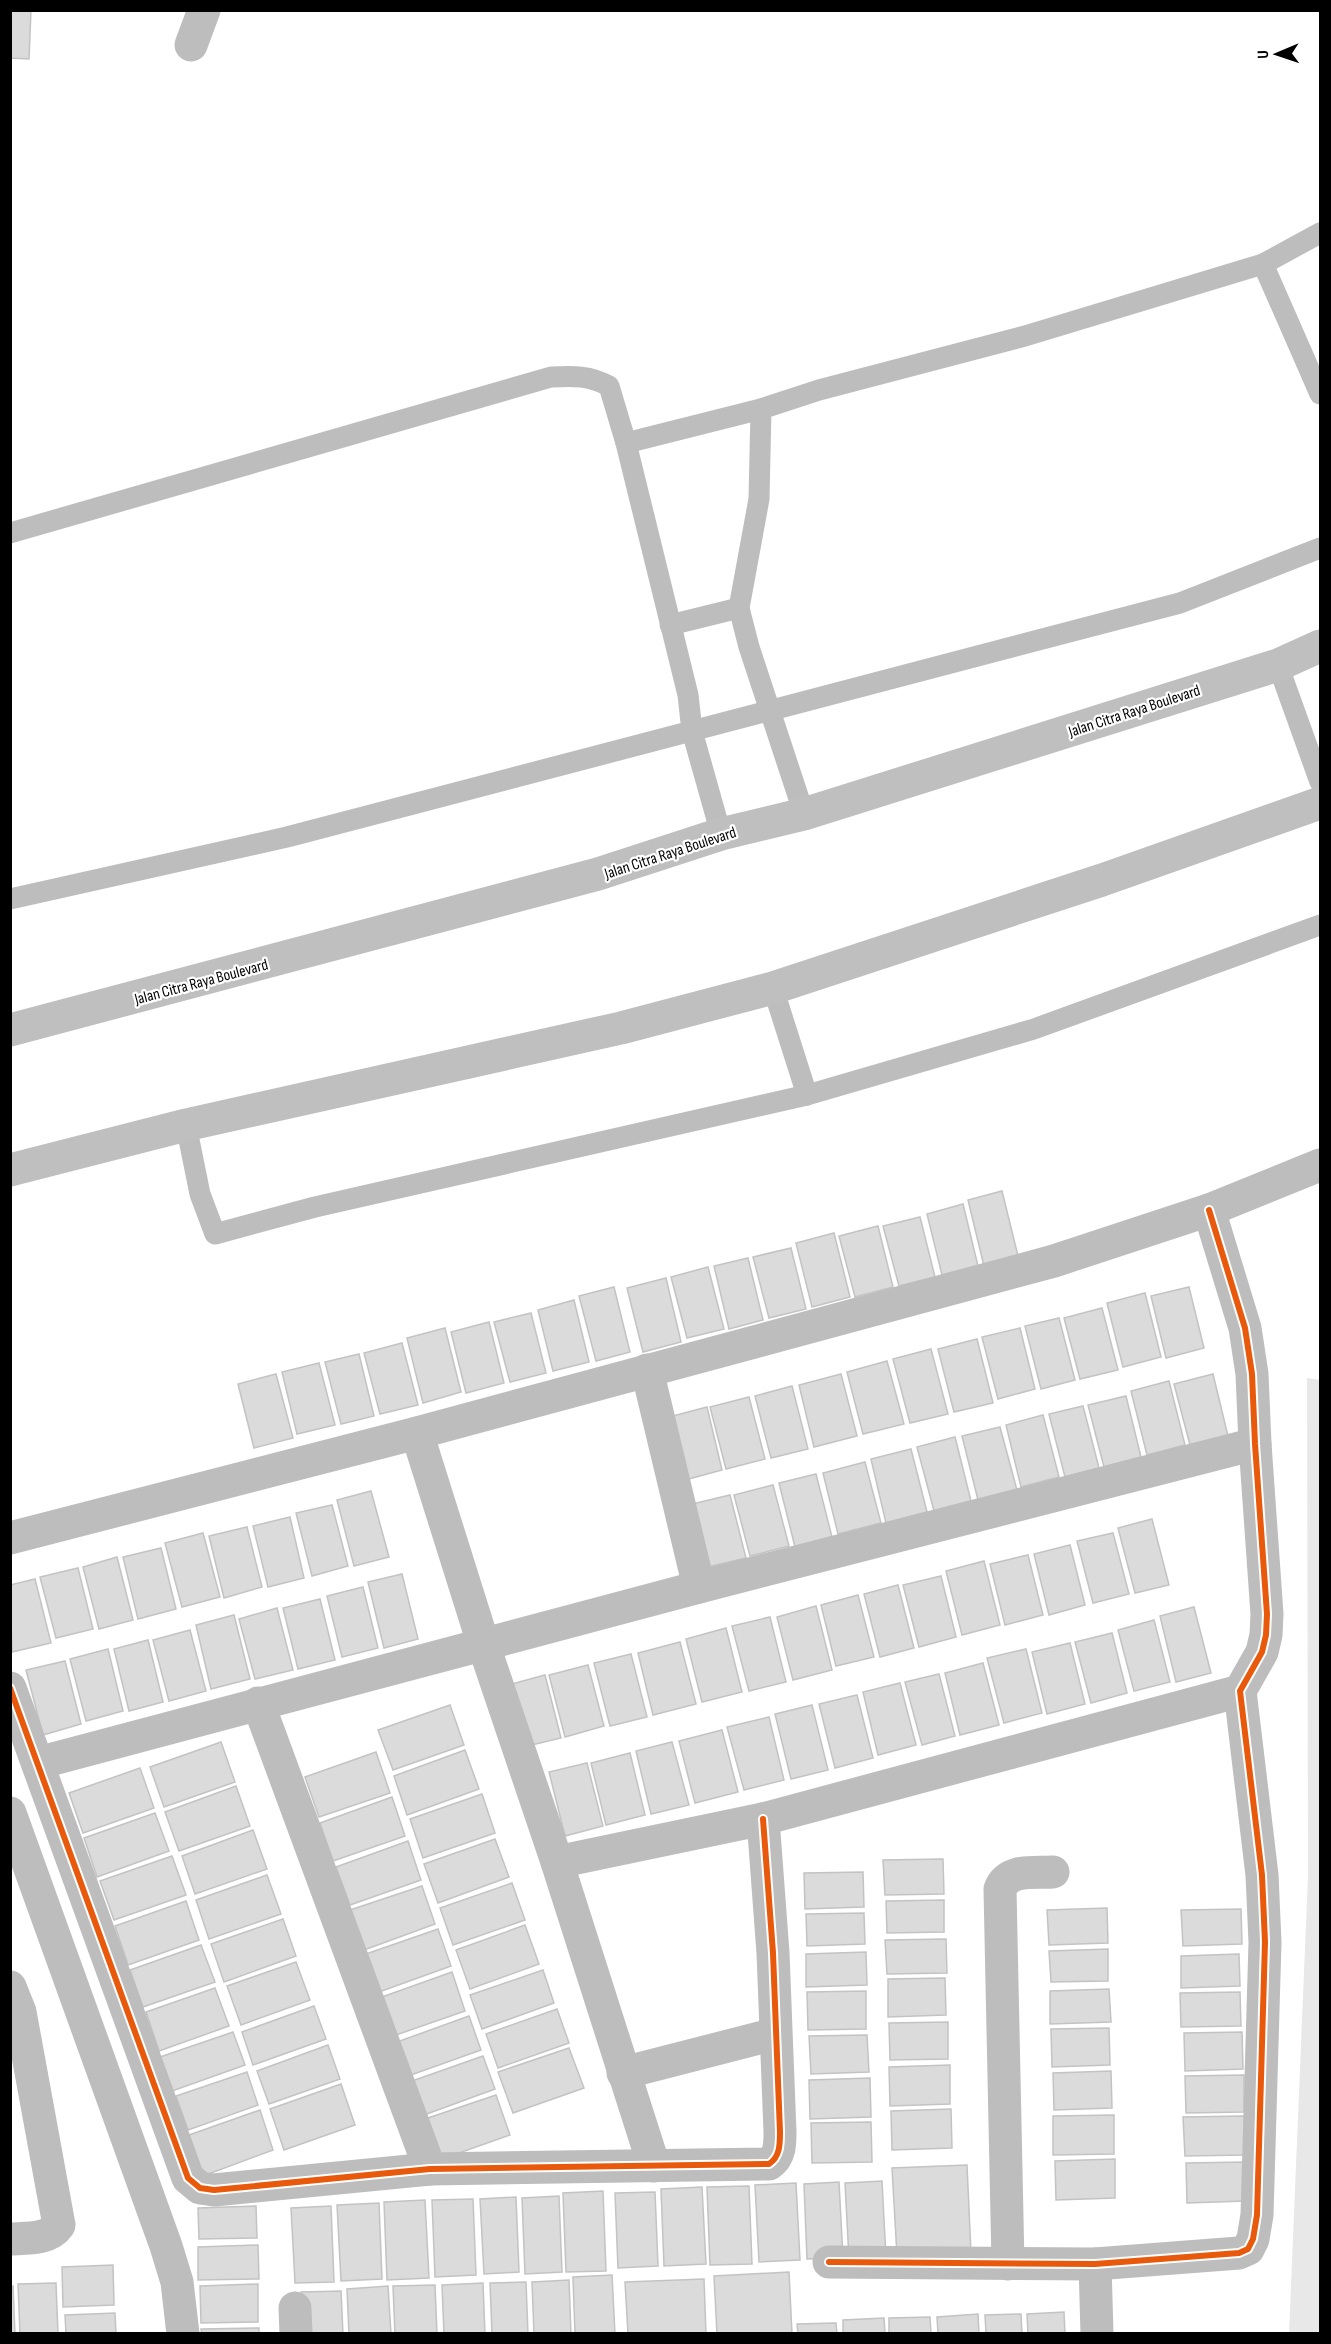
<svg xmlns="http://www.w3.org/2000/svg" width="1331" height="2344" font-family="'Sofia Sans Condensed',sans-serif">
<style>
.green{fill:#e8e8e8}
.building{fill:#dbdbdb;stroke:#c3c3c3;stroke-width:1.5}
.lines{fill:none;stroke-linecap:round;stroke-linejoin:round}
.service{stroke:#bdbdbd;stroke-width:21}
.minor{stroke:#bdbdbd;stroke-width:33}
.secondary{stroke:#bfbfbf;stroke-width:33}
.cycleway-casing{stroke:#fff;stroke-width:10}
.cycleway{stroke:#e8590c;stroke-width:6}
.labels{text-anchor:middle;stroke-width:4.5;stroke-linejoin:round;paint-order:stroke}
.street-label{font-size:16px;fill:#000;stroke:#fff}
</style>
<rect width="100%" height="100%" fill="#fff"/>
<path class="green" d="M1307 1378 1320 1380V2333L1289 2334 1308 1876Z"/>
<g class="building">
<path d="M10 10H31L29 59 10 58Z"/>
<path d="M1002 1191 1018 1256 984 1266 968 1200Z"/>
<path d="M963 1204 978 1266 942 1275 927 1214Z"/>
<path d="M920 1217 935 1277 899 1286 883 1226Z"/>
<path d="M878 1226 893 1287 855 1297 839 1236Z"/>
<path d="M834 1233 850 1297 812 1307 796 1243Z"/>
<path d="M791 1248 806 1309 769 1318 753 1257Z"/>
<path d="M748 1258 763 1320 729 1329 714 1266Z"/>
<path d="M708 1267 724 1329 687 1338 671 1277Z"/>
<path d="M666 1278 681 1342 643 1352 627 1288Z"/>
<path d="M614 1287 630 1352 596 1361 579 1296Z"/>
<path d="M1189 1287 1204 1348 1166 1358 1151 1296Z"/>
<path d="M1145 1293 1161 1357 1123 1367 1107 1303Z"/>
<path d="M574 1300 589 1362 553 1371 538 1310Z"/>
<path d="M1102 1308 1118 1370 1080 1379 1064 1318Z"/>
<path d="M531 1313 546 1373 510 1382 494 1322Z"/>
<path d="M1059 1318 1075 1380 1041 1389 1025 1326Z"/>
<path d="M489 1322 504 1383 466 1393 451 1332Z"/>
<path d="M445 1328 461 1392 423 1403 407 1338Z"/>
<path d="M1020 1328 1035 1389 998 1399 982 1337Z"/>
<path d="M977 1339 993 1403 954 1412 938 1349Z"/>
<path d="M402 1343 418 1405 380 1414 364 1353Z"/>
<path d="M931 1349 948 1414 910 1423 893 1359Z"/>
<path d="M359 1354 374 1416 341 1424 325 1362Z"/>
<path d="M887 1361 904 1424 863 1434 847 1372Z"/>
<path d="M319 1363 335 1425 297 1434 282 1372Z"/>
<path d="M276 1374 293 1438 254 1448 238 1384Z"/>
<path d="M841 1374 857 1436 814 1447 799 1385Z"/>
<path d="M1213 1374 1228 1436 1190 1445 1174 1384Z"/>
<path d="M1169 1381 1185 1445 1147 1455 1131 1391Z"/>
<path d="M792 1386 808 1449 771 1458 755 1396Z"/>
<path d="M1126 1396 1141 1457 1104 1467 1088 1405Z"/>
<path d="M749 1397 765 1459 726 1469 710 1407Z"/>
<path d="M1083 1406 1099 1468 1065 1477 1049 1414Z"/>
<path d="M707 1407 722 1470 685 1480 669 1417Z"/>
<path d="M1043 1415 1059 1477 1021 1487 1006 1425Z"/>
<path d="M1000 1427 1017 1490 978 1500 962 1436Z"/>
<path d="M955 1437 971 1501 934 1511 917 1447Z"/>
<path d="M911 1449 927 1512 886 1523 871 1459Z"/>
<path d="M865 1462 881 1523 838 1534 823 1473Z"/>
<path d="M816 1474 832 1537 795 1547 779 1483Z"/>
<path d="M773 1485 789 1546 750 1556 734 1495Z"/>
<path d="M371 1491 389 1557 354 1566 337 1500Z"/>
<path d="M730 1495 746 1558 708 1567 692 1504Z"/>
<path d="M332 1505 348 1566 312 1576 296 1513Z"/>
<path d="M290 1517 304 1578 268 1587 253 1526Z"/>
<path d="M1152 1519 1169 1585 1135 1593 1118 1528Z"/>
<path d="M247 1527 262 1587 224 1598 209 1536Z"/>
<path d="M203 1533 220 1597 182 1607 165 1543Z"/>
<path d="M1113 1533 1129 1594 1093 1603 1077 1541Z"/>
<path d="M1070 1545 1085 1605 1049 1615 1034 1554Z"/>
<path d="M161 1548 176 1609 138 1619 123 1557Z"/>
<path d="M1028 1555 1043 1615 1005 1625 990 1564Z"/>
<path d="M117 1557 133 1620 99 1629 83 1567Z"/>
<path d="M984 1561 1000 1625 962 1635 946 1571Z"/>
<path d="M78 1568 93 1629 56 1638 40 1577Z"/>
<path d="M402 1574 418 1639 384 1648 368 1582Z"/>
<path d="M941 1576 956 1637 919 1647 903 1585Z"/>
<path d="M35 1579 51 1643 12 1652 10 1585Z"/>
<path d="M898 1585 914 1648 880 1657 864 1594Z"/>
<path d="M363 1587 378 1648 342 1657 327 1596Z"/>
<path d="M858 1595 874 1657 836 1666 821 1605Z"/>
<path d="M320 1599 335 1660 298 1669 283 1608Z"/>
<path d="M816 1606 832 1670 793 1680 777 1617Z"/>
<path d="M1194 1607 1211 1673 1176 1682 1160 1616Z"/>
<path d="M277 1608 293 1670 255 1679 239 1619Z"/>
<path d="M234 1615 250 1679 211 1689 196 1625Z"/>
<path d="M770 1617 786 1682 749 1691 732 1626Z"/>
<path d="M1154 1620 1170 1682 1134 1691 1118 1630Z"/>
<path d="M726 1628 742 1692 702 1702 686 1639Z"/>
<path d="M190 1630 206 1691 169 1701 153 1640Z"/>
<path d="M1112 1633 1127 1693 1091 1703 1075 1642Z"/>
<path d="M148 1640 163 1702 129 1711 114 1649Z"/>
<path d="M680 1642 696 1704 653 1715 638 1653Z"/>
<path d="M1070 1643 1085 1704 1047 1714 1032 1652Z"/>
<path d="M108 1649 123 1711 86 1721 70 1659Z"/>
<path d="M1026 1649 1042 1713 1004 1723 987 1658Z"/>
<path d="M631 1654 647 1717 610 1726 594 1663Z"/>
<path d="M65 1661 81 1724 43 1735 26 1670Z"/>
<path d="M983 1663 999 1725 960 1735 945 1673Z"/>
<path d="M588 1665 604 1726 565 1737 549 1675Z"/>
<path d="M939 1674 955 1736 922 1745 905 1682Z"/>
<path d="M545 1675 561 1738 523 1747 508 1685Z"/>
<path d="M900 1683 916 1745 878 1755 863 1692Z"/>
<path d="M857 1695 873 1758 835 1768 819 1704Z"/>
<path d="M450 1705 464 1745 393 1770 378 1730Z"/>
<path d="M812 1705 828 1770 791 1779 775 1714Z"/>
<path d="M769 1717 784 1780 744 1790 727 1727Z"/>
<path d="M722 1730 738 1792 695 1803 679 1741Z"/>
<path d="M221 1742 235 1782 164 1807 150 1767Z"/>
<path d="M672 1742 689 1805 651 1814 636 1751Z"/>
<path d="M465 1750 479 1789 407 1815 394 1776Z"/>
<path d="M376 1752 390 1793 319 1817 305 1777Z"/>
<path d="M630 1753 645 1815 606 1825 591 1763Z"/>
<path d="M587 1763 603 1826 565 1836 549 1772Z"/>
<path d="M140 1768 154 1808 83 1833 69 1793Z"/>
<path d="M236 1786 250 1826 179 1851 165 1812Z"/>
<path d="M482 1794 495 1833 423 1858 410 1819Z"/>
<path d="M392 1797 405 1836 333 1861 320 1823Z"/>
<path d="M155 1813 169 1851 97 1877 84 1838Z"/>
<path d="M253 1830 267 1869 195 1894 182 1856Z"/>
<path d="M495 1839 509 1877 438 1903 424 1864Z"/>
<path d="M408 1841 421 1880 350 1905 336 1867Z"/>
<path d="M172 1856 186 1895 114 1920 100 1881Z"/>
<path d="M943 1859 944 1894 885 1895 883 1860Z"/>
<path d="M863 1872 864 1907 805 1909 804 1873Z"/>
<path d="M267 1875 281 1914 209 1939 196 1900Z"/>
<path d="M512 1883 525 1920 453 1945 440 1908Z"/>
<path d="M422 1886 435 1924 364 1950 350 1910Z"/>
<path d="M944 1900V1932L887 1933 886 1901Z"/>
<path d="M186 1901 199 1940 128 1965 115 1926Z"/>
<path d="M1107 1908 1108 1943 1049 1945 1047 1910Z"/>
<path d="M1241 1909 1242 1944 1183 1946 1181 1910Z"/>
<path d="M864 1913 865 1944 807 1946 806 1914Z"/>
<path d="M283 1919 296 1956 224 1982 211 1944Z"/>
<path d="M525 1925 539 1964 470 1989 456 1950Z"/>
<path d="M438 1929 451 1966 379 1992 366 1954Z"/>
<path d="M946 1939 947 1973 887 1974 885 1940Z"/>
<path d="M201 1945 215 1982 143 2007 130 1970Z"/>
<path d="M1108 1949V1981L1051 1982 1049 1951Z"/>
<path d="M866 1952 867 1985 806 1987V1954Z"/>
<path d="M1239 1954 1240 1986 1181 1988V1956Z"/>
<path d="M296 1962 310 2000 241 2025 227 1986Z"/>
<path d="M543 1970 554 2003 482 2029 470 1995Z"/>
<path d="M452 1972 465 2011 396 2035 382 1997Z"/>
<path d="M945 1978 946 2015 888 2017V1979Z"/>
<path d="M215 1988 229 2026 159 2051 146 2012Z"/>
<path d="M1109 1989 1111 2022 1050 2024V1991Z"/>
<path d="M866 1991V2029L808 2030 807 1992Z"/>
<path d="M1240 1992 1241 2026 1181 2027 1180 1993Z"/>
<path d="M314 2006 326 2039 253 2065 242 2032Z"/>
<path d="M557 2009 569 2043 498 2068 486 2034Z"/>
<path d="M469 2016 481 2050 408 2076 397 2042Z"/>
<path d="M948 2022V2059L890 2060 889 2023Z"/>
<path d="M1109 2028 1110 2065 1052 2067 1051 2029Z"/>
<path d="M233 2032 245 2065 172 2091 160 2057Z"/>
<path d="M1242 2032 1243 2069 1185 2071 1184 2033Z"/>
<path d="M867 2035 869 2072 811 2074 809 2036Z"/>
<path d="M328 2045 340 2079 269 2104 257 2071Z"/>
<path d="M569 2048 584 2088 513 2113 498 2072Z"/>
<path d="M483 2056 495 2089 424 2115 412 2081Z"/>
<path d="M950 2065V2104L890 2106 889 2067Z"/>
<path d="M1111 2071 1112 2108 1054 2110 1053 2073Z"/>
<path d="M247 2072 258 2105 188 2130 176 2096Z"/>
<path d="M1244 2075V2112L1186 2113 1185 2076Z"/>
<path d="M870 2078 871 2117 810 2119 809 2080Z"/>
<path d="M341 2084 355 2125 284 2150 270 2109Z"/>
<path d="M496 2095 510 2135 439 2160 425 2119Z"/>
<path d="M951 2109 952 2148 892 2150 891 2111Z"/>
<path d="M260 2110 273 2150 203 2176 189 2135Z"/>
<path d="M1114 2115V2154L1053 2155V2116Z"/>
<path d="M1244 2116 1246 2155 1185 2156 1183 2117Z"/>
<path d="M871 2122 872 2162 812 2163 811 2123Z"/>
<path d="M1115 2159V2198L1056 2200 1055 2161Z"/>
<path d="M1245 2162 1246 2201 1187 2203 1186 2163Z"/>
<path d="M967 2165 971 2253 897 2256 892 2168Z"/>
<path d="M882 2181 886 2258 849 2259 845 2183Z"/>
<path d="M839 2182 843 2258 807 2259 804 2184Z"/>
<path d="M796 2183 800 2260 759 2262 755 2185Z"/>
<path d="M749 2186 752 2264 710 2265 707 2187Z"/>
<path d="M702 2187 706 2264 664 2266 661 2189Z"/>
<path d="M603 2191 606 2271 566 2272 563 2193Z"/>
<path d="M655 2192 658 2266 618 2268 615 2193Z"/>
<path d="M559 2196 562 2272 525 2274 522 2198Z"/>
<path d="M516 2197 519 2272 484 2274 480 2199Z"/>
<path d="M473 2199 476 2275 435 2277 432 2200Z"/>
<path d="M425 2200 429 2278 387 2280 384 2202Z"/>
<path d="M379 2203 382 2279 341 2281 337 2205Z"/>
<path d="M256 2206 257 2238 199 2239 198 2208Z"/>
<path d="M331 2206 334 2282 295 2283 291 2208Z"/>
<path d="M258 2245 259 2279 198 2280V2247Z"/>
<path d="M113 2265 114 2305 63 2307 62 2267Z"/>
<path d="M789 2272 792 2334H717L714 2276Z"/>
<path d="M612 2275 615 2334H575L573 2277Z"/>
<path d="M704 2279 706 2334H628L625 2282Z"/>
<path d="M569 2280 571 2334H534L532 2282Z"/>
<path d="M526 2282 528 2334H492L490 2283Z"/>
<path d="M56 2283 58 2334H20L18 2284Z"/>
<path d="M483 2283 485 2334H444L442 2285Z"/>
<path d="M258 2284V2322L201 2323 200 2286Z"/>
<path d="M435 2285 437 2334H395L393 2286Z"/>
<path d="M10 2286H13L15 2334H10Z"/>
<path d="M388 2286 391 2334H349L347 2289Z"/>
<path d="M341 2291 343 2334H303L301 2292Z"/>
<path d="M1064 2312 1065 2334H1028L1027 2314Z"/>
<path d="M115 2313 116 2334H66L65 2315Z"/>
<path d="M978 2314 979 2334H938L937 2317Z"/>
<path d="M1021 2314 1022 2334H986L985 2315Z"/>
<path d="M930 2317 931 2334H889V2318Z"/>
<path d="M884 2318 885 2334H843V2320Z"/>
<path d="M836 2323 837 2334H798L797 2324Z"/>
<path d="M259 2328V2334H202L201 2329Z"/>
</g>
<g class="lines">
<g class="service">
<path d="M1263 264 1320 394"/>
<path d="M626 443 761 409"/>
<path d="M10 533 551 377C573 376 589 375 609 386L626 443 688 695 692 731 721 834"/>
<path d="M670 625 739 608"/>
<path d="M1278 665 1320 782"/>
<path d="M804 814 749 647 739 608 759 499 761 409 819 390 1025 336 1263 264 1320 233"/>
<path d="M10 899 287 837 1180 603 1320 548"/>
<path d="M773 988 807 1095"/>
<path d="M186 1125 200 1194 215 1234 315 1207 807 1095 1034 1029 1320 925"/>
</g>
<g class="minor">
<path d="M191 45 204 10"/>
<path d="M647 1370 699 1587"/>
<path d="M417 1433 484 1646 557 1862 654 2166"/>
<path d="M10 1538 417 1433 1054 1261 1209 1210 1320 1165"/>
<path d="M10 1688 188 2178 200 2188 214 2190 430 2169 769 2164C780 2157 780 2144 780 2132L773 1953 763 1819"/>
<path d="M258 1703 430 2169"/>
<path d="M38 1763 699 1587 1255 1444"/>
<path d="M10 1813 166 2246 177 2282 183 2334"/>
<path d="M557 1862 763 1819 1240 1691"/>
<path d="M10 1987 20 2012 59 2225C49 2240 26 2238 10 2239"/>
<path d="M623 2073 775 2034"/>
<path d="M829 2262 1095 2264 1239 2253 1248 2249 1253 2239 1257 2215 1265 1942 1262 1875 1240 1691 1262 1652 1266 1635 1267 1614 1255 1444 1252 1374 1245 1328 1209 1210"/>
<path d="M1008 2264 1000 1889C1008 1868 1035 1873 1053 1872"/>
<path d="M1095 2264 1097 2334"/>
<path d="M295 2308 296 2334"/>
</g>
<g class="secondary">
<path d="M10 1030 598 874 721 834 804 814 1278 665 1320 646"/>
<path d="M10 1170 186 1125 621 1028 773 988 1102 880 1320 803"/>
</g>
<defs>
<g id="cycleway">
<path d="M10 1688 188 2178 200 2188 214 2190 430 2169 769 2164C780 2157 780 2144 780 2132L773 1953 763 1819"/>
<path d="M829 2262 1095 2264 1239 2253 1248 2249 1253 2239 1257 2215 1265 1942 1262 1875 1240 1691 1262 1652 1266 1635 1267 1614 1255 1444 1252 1374 1245 1328 1209 1210"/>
</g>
</defs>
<use href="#cycleway" class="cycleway-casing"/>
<use href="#cycleway" class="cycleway"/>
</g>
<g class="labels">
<g class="street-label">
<text transform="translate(1134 710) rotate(-18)" y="6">Jalan Citra Raya Boulevard</text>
<text transform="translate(670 852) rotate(-18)" y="6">Jalan Citra Raya Boulevard</text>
<text transform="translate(201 981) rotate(-15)" y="6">Jalan Citra Raya Boulevard</text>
</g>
</g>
<rect width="1331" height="2344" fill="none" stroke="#000000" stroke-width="24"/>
<g transform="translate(1277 54) rotate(268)" stroke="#ffffff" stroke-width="4.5" paint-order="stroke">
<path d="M0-4.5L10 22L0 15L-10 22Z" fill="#000000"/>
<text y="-9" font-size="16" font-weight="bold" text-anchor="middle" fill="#000000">U</text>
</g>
</svg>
